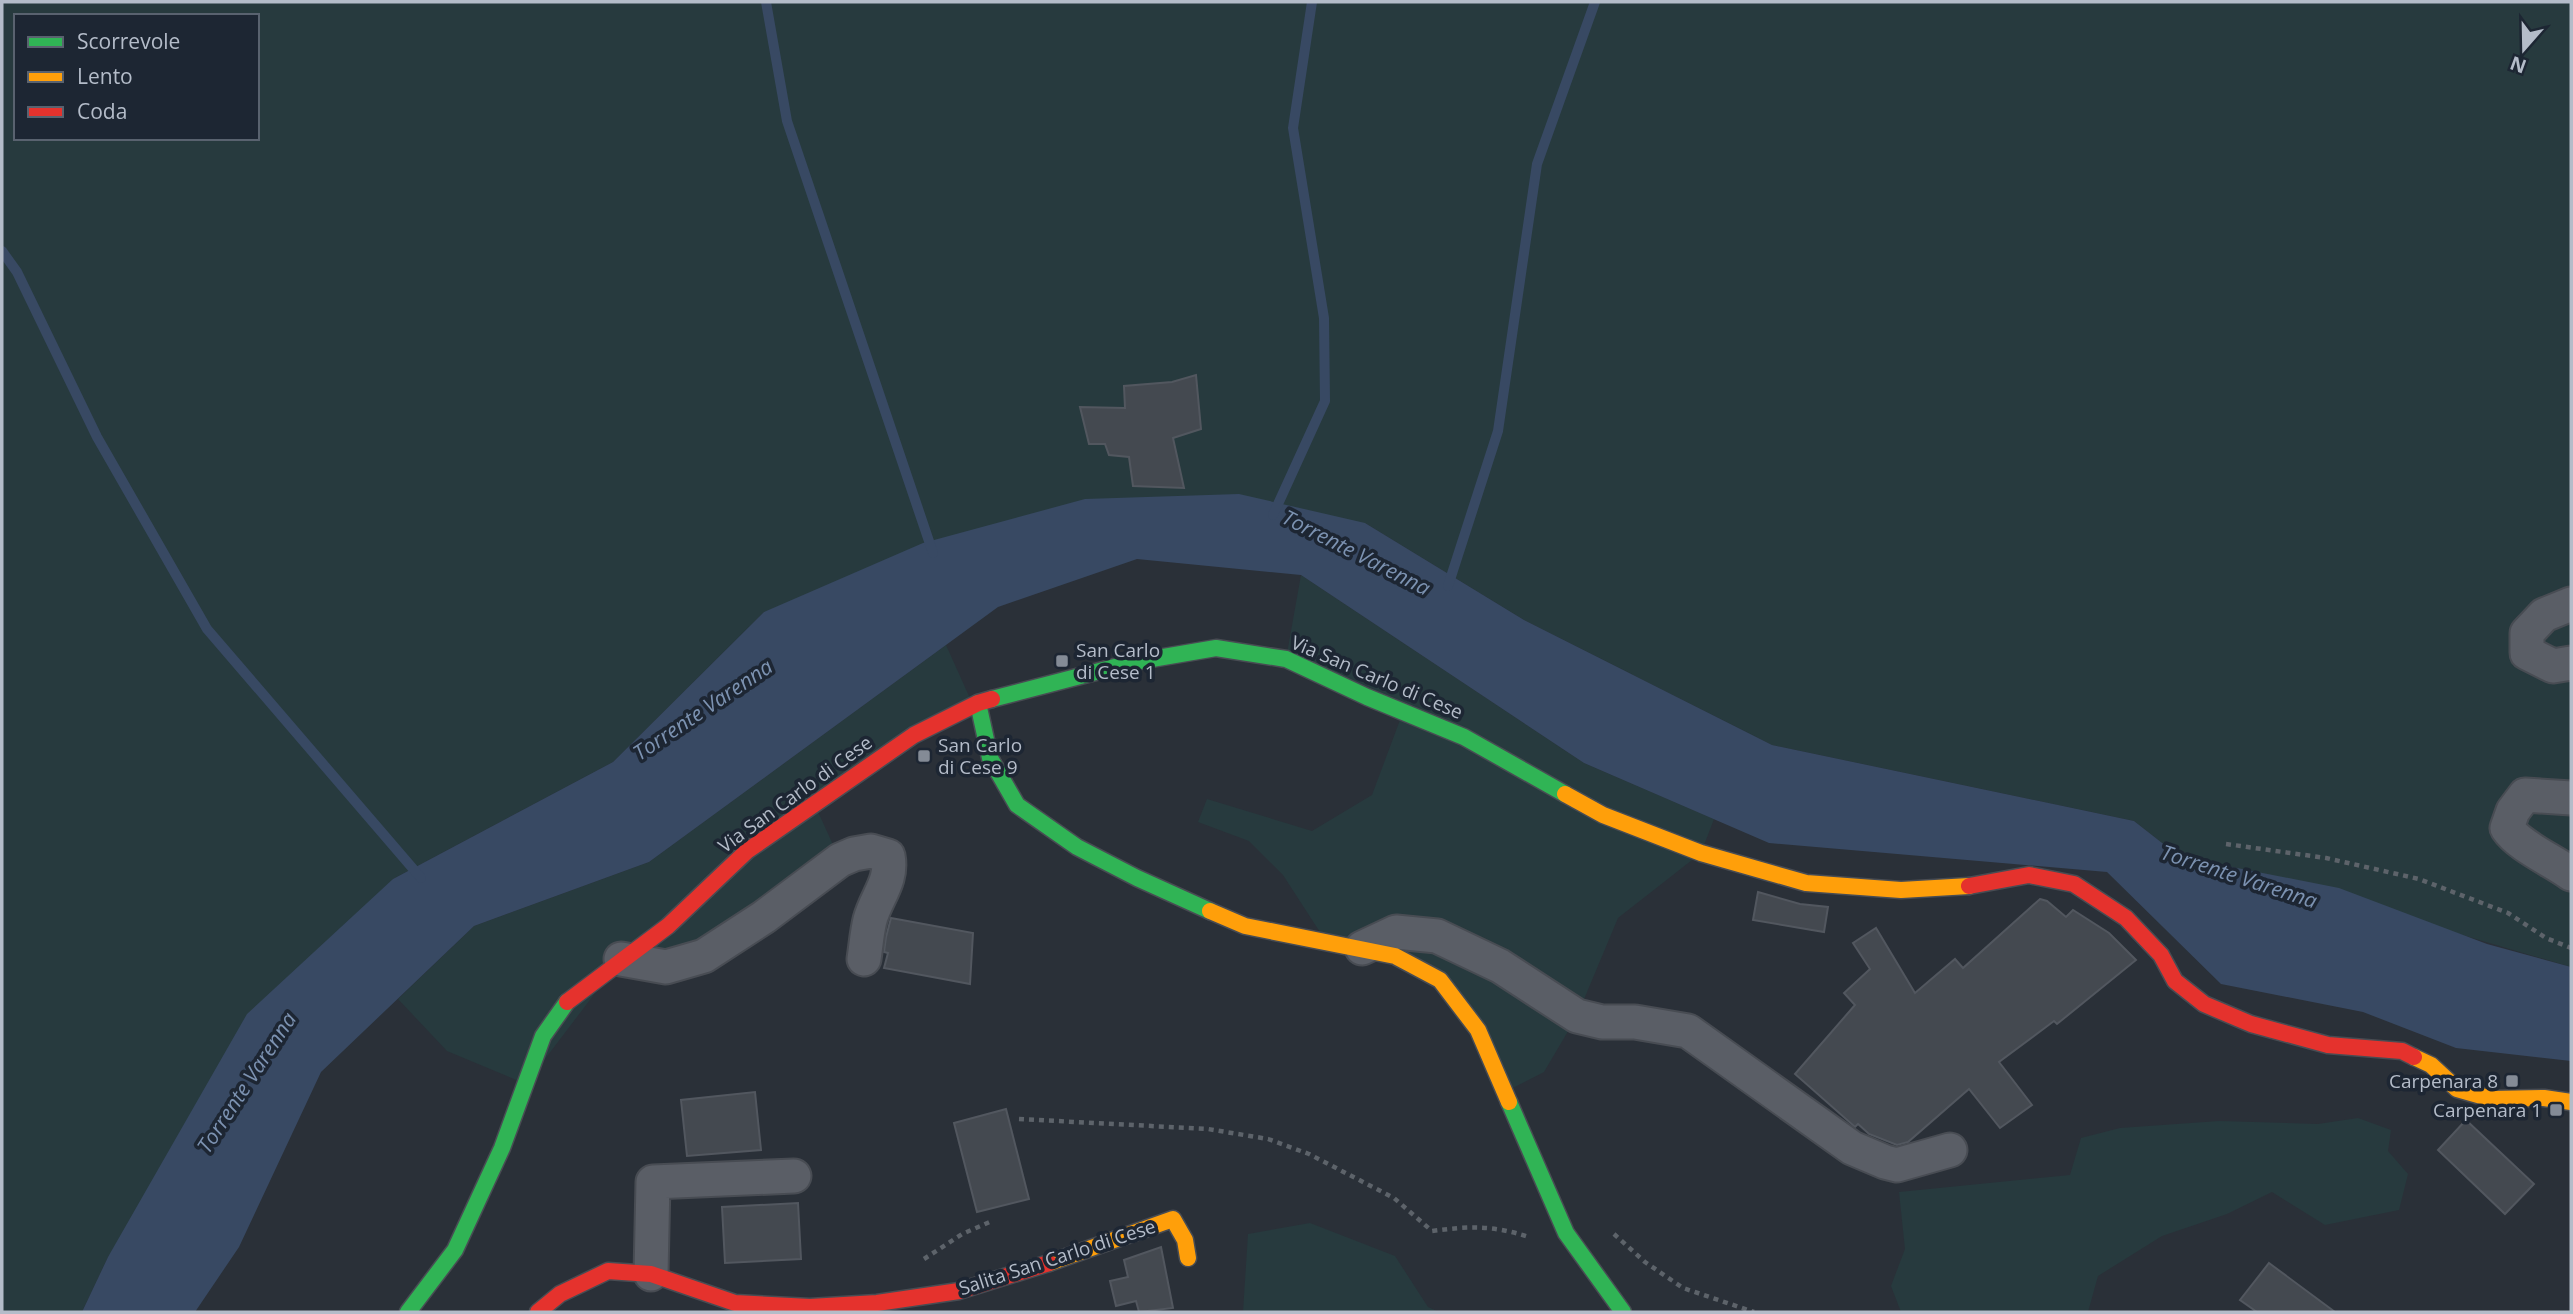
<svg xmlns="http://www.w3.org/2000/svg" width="2573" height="1314" font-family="'Open Sans',sans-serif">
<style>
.green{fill:#273a3e;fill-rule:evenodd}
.water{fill:#384963}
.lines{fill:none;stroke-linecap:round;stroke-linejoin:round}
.stream{stroke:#384963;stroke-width:10}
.building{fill:#444950;stroke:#52575f;stroke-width:2}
.street-casing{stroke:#484c53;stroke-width:37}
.fast-casing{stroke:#484c53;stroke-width:19}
.slow-casing{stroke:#484c53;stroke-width:19}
.jam-casing{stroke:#484c53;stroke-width:19}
.path{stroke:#5d636a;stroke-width:4.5;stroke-dasharray:5 5;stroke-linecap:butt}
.street{stroke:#5a5e66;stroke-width:33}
.fast{stroke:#30b455;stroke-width:16}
.slow{stroke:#ff9f0a;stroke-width:16}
.jam{stroke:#e5322d;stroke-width:16}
.poi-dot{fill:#848b96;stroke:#1d2633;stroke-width:2.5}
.labels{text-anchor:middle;stroke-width:7;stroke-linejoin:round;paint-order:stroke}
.poi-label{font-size:19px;fill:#b4bcc9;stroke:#1d2633;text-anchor:start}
.street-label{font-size:19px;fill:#b4bcc9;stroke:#1d2633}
.water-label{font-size:21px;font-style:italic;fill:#7c92b1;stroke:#1d2633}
</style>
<rect width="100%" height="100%" fill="#2a3038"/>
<g class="green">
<path d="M2 2H2571V967L2232 867 2189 864 2134 821 1772 745 1524 620 1365 523 764 612 613 762 393 879 108 1257 82 1312H2ZM16 16H257V138H16Z"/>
<path d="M1301 575 1584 763 1714 819 1701 853 1618 918 1577 1016 1544 1072 1505 1092 1440 980 1327 943 1283 875 1249 841 1198 822 1207 799 1312 831 1372 795 1403 712 1286 659Z"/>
<path d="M946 645 973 705 814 803 840 860 704 956 621 959 526 1084 447 1051 398 999 474 926 649 862Z"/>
<path d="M2358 1118 2391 1130 2388 1151 2408 1174 2399 1210 2325 1225 2272 1192 2227 1214 2162 1236 2098 1276 2088 1312H1901L1891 1286 1905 1249 1899 1192 2070 1175 2081 1138 2120 1128 2219 1121 2318 1124Z"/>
<path d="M1310 1223 1395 1256 1428 1307 1439 1312H1243L1248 1234Z"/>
</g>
<path class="water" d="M1239 494 1365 523 1524 620 1772 745 2134 821 2189 864 2232 867 2339 888 2487 944 2571 967V1061L2456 1048 2363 1012 2221 984 2107 872 1769 843 1584 763 1301 575 1137 559 998 607 649 862 474 926 321 1072 239 1247 195 1312H82L108 1257 247 1014 393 879 613 762 764 612 923 543 1085 499Z"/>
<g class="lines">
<g class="stream">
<path d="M766 2 787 121 933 553"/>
<path d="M2 251 17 272 97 437 207 629 421 878"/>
<path d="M1273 515 1325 401 1324 318 1293 128 1312 2"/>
<path d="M1448 586 1498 431 1537 164 1595 2"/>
</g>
</g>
<g class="building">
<path d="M1196 375 1201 429 1173 438 1184 488 1133 486 1129 457 1109 455 1105 444H1089L1080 407 1125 408 1124 386 1172 382Z"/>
<path d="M1758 892 1800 904 1828 907 1824 932 1753 920Z"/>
<path d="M2040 899 2047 901 2066 917 2073 910 2109 933 2136 960 2057 1024 2054 1021 1999 1062 2032 1105 2000 1128 1969 1089 1908 1142 1897 1145 1869 1134 1858 1124 1855 1127 1795 1074 1855 1005 1844 993 1870 969 1853 943 1876 928 1915 993 1955 959 1963 968Z"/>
<path d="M891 918 973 933 970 984 884 968 888 953 884 952 886 937Z"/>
<path d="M755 1092 761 1150 687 1156 681 1100Z"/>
<path d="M1006 1109 1029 1199 977 1212 954 1123Z"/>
<path d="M2466 1120 2534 1184 2505 1214 2438 1150Z"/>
<path d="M798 1203 801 1259 725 1263 722 1207Z"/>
<path d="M1161 1247 1173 1308 1139 1312 1136 1301 1116 1306 1110 1281 1128 1277 1124 1260Z"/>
<path d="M2269 1263 2335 1312H2257L2240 1300Z"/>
</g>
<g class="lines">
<defs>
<g id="street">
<path d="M2571 604 2544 615 2527 633V653L2553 666 2571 663"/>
<path d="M2571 798 2525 795 2513 811 2507 828C2519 846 2552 860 2571 874"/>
<path d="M1362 948 1396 932 1437 936 1500 966 1577 1016 1602 1022H1635L1688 1031 1852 1148 1885 1162 1897 1165 1950 1150"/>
<path d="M621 959 666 967 704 956 764 917 840 860 854 854 871 851 888 856C893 881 876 897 870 920 867 932 866 946 864 959"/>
<path d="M651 1274 653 1182 794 1176"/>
</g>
<g id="fast">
<path d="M992 699 1134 662 1216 648 1286 659 1367 697 1464 737 1565 794"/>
<path d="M978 703 990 758 1017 805 1077 847 1137 878 1210 911"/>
<path d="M1509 1102 1566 1233 1623 1312"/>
<path d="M408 1312 455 1250 502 1148 543 1036 567 1002"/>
</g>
<g id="slow">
<path d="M1565 794 1603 815 1701 853 1806 883 1901 890 1969 886"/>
<path d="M1210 911 1245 926 1395 956 1440 980 1478 1030 1509 1102"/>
<path d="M2414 1057 2431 1065 2457 1089 2492 1099 2544 1098 2571 1102"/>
<path d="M1049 1263 1173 1219 1185 1240 1188 1258"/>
</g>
<g id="jam">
<path d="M1969 886 2029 875 2074 884 2126 918 2161 955 2175 981 2204 1004 2251 1024 2328 1045 2402 1051 2414 1057"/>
<path d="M567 1002 668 926 747 851 914 735 978 703 992 699"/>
<path d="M538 1312 560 1294 608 1271 651 1274 735 1303 810 1307 877 1303 959 1291 1049 1263"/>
</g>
</defs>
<use href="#street" class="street-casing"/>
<use href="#fast" class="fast-casing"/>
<use href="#slow" class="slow-casing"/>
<use href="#jam" class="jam-casing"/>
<g class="path">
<path d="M2226 844 2326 858 2419 879 2508 913 2546 938 2571 948"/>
<path d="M1019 1119 1208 1129 1268 1139 1309 1154 1394 1198 1432 1231C1470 1226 1492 1225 1529 1237"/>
<path d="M1614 1234 1645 1262 1683 1288 1754 1312"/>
<path d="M924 1259 962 1234 992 1221"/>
</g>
<use href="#street" class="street"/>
<use href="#fast" class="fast"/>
<use href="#slow" class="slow"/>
<use href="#jam" class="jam"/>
</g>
<g class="poi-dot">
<rect x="1055" y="654" width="14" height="14" rx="3.5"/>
<rect x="917" y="749" width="14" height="14" rx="3.5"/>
<rect x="2505" y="1074" width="14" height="14" rx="3.5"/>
<rect x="2549" y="1103" width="14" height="14" rx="3.5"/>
</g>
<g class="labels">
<g class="poi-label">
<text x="1076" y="657">San Carlo<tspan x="1076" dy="22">di Cese 1</tspan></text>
<text x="938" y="752">San Carlo<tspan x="938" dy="22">di Cese 9</tspan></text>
<text x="2498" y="1088" text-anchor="end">Carpenara 8</text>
<text x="2542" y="1117" text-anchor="end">Carpenara 1</text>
</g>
<g class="street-label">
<text transform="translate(1377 677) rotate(23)" y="7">Via San Carlo di Cese</text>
<text transform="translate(795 794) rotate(-36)" y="7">Via San Carlo di Cese</text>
<text transform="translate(1057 1257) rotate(-18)" y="7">Salita San Carlo di Cese</text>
</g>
<g class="water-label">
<text transform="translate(1356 553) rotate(27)" y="7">Torrente Varenna</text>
<text transform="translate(703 710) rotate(-34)" y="7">Torrente Varenna</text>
<text transform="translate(2239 877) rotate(18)" y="7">Torrente Varenna</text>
<text transform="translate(247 1083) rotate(-57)" y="7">Torrente Varenna</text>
</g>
</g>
<rect width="2573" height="1314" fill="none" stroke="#b4bcc9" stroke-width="7"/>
<rect x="14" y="14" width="245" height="126" fill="#1d2633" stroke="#59626f" stroke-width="2"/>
<rect x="28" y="37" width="35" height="10" fill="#30b455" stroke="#59626f" stroke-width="2"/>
<text x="77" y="49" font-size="21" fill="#b4bcc9">Scorrevole</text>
<rect x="28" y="72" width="35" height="10" fill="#ff9f0a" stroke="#59626f" stroke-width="2"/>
<text x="77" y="84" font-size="21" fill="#b4bcc9">Lento</text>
<rect x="28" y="107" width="35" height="10" fill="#e5322d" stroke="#59626f" stroke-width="2"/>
<text x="77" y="119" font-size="21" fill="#b4bcc9">Coda</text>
<g transform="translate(2524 49) rotate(200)" stroke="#1d2633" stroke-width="5" paint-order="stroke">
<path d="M0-5L12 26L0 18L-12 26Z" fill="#b4bcc9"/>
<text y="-10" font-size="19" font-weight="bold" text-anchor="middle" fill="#b4bcc9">N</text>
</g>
</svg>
